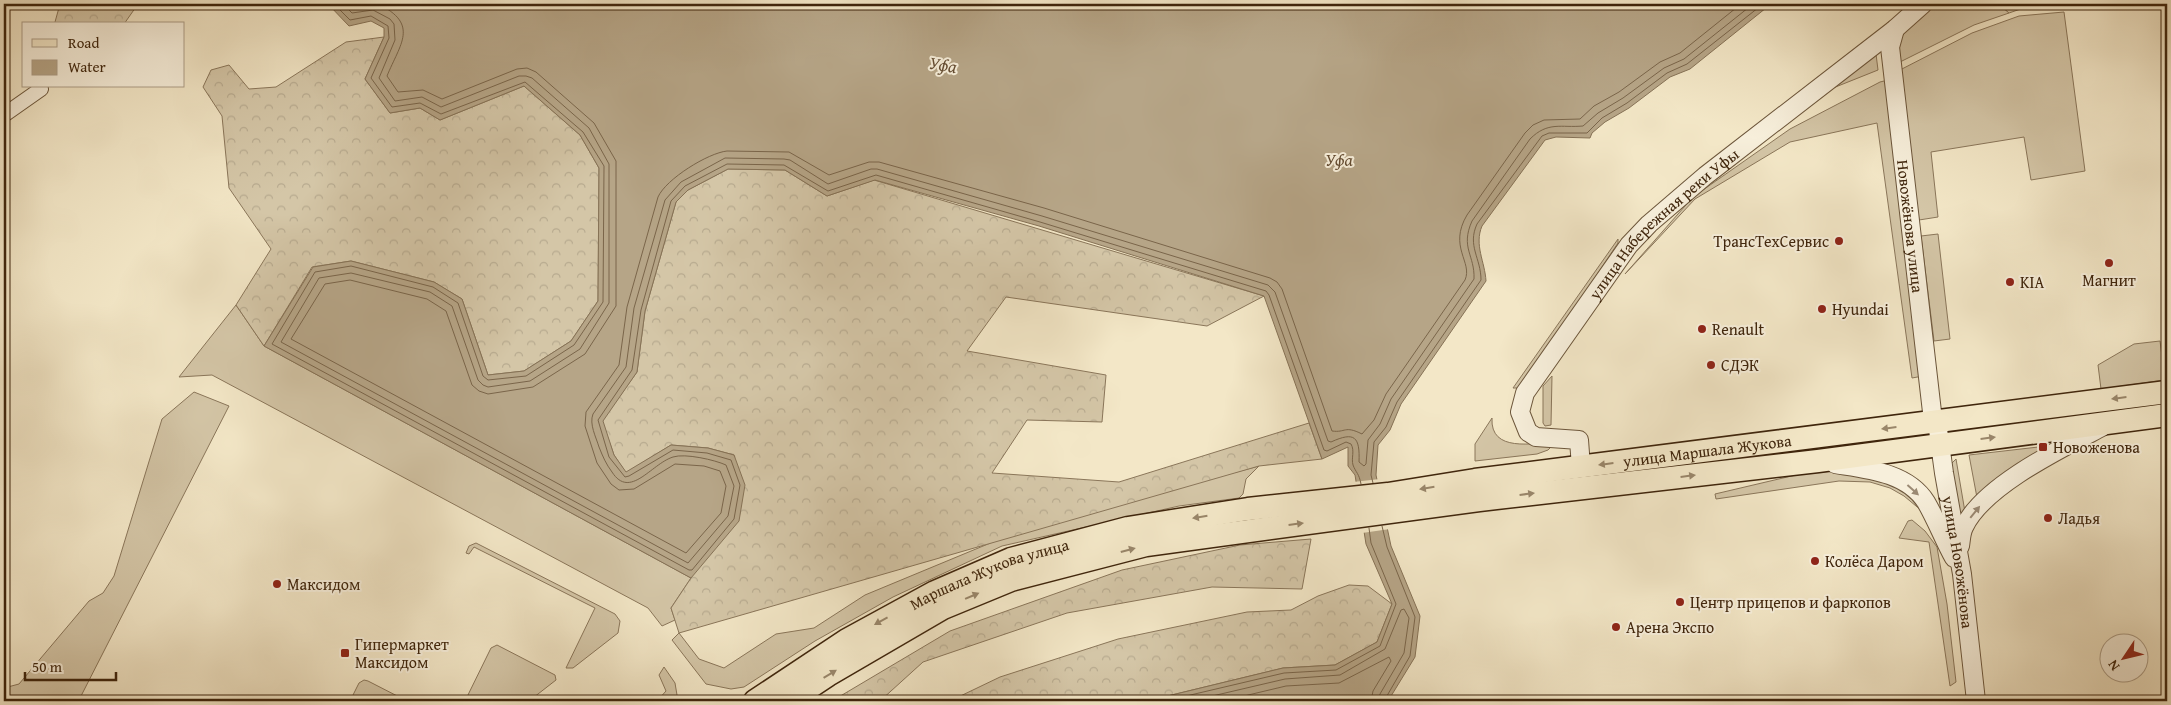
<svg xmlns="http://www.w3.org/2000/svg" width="2171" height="705" font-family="'Gentium Book Plus',serif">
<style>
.grass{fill:#d4c6a7;stroke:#8a765a}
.forest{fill:url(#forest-crowns);stroke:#8a765a}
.water{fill:#b6a587;stroke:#867256}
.pier{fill:#f3e7c7}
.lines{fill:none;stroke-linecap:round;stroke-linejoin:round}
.shore{stroke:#7a654a;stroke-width:1}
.minor-casing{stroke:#6c563b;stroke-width:16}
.tertiary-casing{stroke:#6c563b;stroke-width:20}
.primary-casing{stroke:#3f250c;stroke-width:25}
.minor{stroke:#f7efdb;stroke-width:14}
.tertiary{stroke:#f7efdb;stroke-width:18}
.primary{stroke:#f3e7c7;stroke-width:22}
.oneway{fill:#99866a}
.oneway2{fill:#9b8a74}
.poi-dot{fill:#8f2418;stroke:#f7efdb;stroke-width:2}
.labels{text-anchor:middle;stroke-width:4;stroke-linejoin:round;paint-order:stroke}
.street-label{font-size:16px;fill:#3f250c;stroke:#f7efdb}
.poi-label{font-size:16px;fill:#3f250c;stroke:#f7efdb;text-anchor:start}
.water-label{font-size:18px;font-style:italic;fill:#634b31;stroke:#f7efdb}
</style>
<defs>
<pattern id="forest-crowns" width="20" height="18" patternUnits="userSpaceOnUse" patternTransform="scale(1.25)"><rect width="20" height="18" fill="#d4c6a7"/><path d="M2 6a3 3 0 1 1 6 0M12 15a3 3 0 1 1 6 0" fill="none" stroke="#b7aa8f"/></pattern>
</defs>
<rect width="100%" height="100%" fill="#f3e7c7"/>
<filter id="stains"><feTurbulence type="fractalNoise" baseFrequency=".004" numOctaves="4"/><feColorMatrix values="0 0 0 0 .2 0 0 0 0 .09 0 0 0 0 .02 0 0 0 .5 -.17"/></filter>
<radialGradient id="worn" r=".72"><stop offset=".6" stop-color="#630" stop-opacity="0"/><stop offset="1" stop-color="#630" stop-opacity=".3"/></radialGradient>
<g class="grass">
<path d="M1936 4H1999L2009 13 1974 25 1898 63 1897 44 1902 35Z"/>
<path d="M2064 12 2085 171 2031 180 2024 137 1931 152 1938 217 1919 220 1898 71 1972 33 2019 16Z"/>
<path d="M1876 54 1878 70 1818 94Z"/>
<path d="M1888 80 1923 376 1912 378 1877 123 1790 142 1695 199 1625 274 1693 197 1790 129 1880 82Z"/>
<path d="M1938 234 1950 339 1934 341 1921 236Z"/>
<path d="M1618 239V243L1521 388H1513Z"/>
<path d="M236 305 264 346 691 578 671 608 675 620 662 626 648 608 212 375 179 377Z"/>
<path d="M2160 341 2165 380 2101 389 2098 365 2134 344Z"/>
<path d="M1552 376 1551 425 1545 426 1543 423V386Z"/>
<path d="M194 392 229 406 80 698 75 701H4V688L19 684 89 601 103 593 114 576 162 419Z"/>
<path d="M1492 418C1490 453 1533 443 1556 442L1548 450 1537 454 1475 461V444Z"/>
<path d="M2047 446 2027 461 1978 503 1969 455Z"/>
<path d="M1956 459 1965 512 1957 521 1948 467Z"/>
<path d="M1259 466 1246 479 1243 494 1239 498 1179 506 1002 546 893 597 815 641 744 687 731 689 706 684 672 640 679 633 699 659 724 668 776 634 814 628 865 595 1029 527Z"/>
<path d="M1845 470 1907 488 1922 511 1904 496 1890 488 1870 482 1839 481 1716 499 1715 494 1800 474Z"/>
<path d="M1912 520 1925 531 1937 547 1947 604 1956 682 1950 686 1929 542 1899 538 1908 521Z"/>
<path d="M476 543 615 614 620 621 618 633 573 668H566L595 608 474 547 469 554 466 553 469 546Z"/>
<path d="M497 645 555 675 556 680 529 701H465L491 648Z"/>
<path d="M664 667 675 683 678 701H657L666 691 659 675Z"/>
<path d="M364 680 368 681 407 701H350L359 683Z"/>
</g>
<g class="forest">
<path d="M60 4H138L124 24H58L55 22Z"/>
<path d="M1999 4H2035L2009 13Z"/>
<path d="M384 37 365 79 390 113 420 108 440 120 524 86 580 135 599 168 598 301 571 341 524 371 488 375 462 299 434 282 351 261 312 267 264 346 236 305 271 249 229 188 222 116 203 87 211 70 229 65 249 89 276 87 346 42Z"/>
<path d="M728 169 785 170 827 196 874 180 1264 296 1207 326 1006 297 967 351 1106 375 1102 422 1027 420 992 473 1119 482 1309 423 1322 459 1259 466 679 633 671 608 691 578 734 455 708 448 671 445 626 473 614 455 602 421 637 372 645 311 676 202 688 190Z"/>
<path d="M1311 539 1302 589 1212 587 1067 613 923 662 880 701H832L950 631 1122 570 1240 545Z"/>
<path d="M1349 585 1368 586 1392 604 1377 642 1335 665 1283 668 1147 701H950L1000 677 1118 639 1247 612 1291 610 1318 596Z"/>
</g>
<path class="water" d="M328 4H1771L1690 69 1670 77 1629 108 1605 122 1592 133 1590 138 1556 137 1545 140 1482 226C1474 245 1485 262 1486 281L1401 404 1390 430 1378 445 1376 475 1391 546 1420 616 1415 657 1388 701H1147L1283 668 1335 665 1377 642 1392 604 1366 544 1355 475 1348 466V447L1322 459 1264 296 1039 226 875 180 827 196 785 170 728 169 688 190 676 202 645 311 637 372 603 421 614 455 626 472 671 445 708 448 734 455 745 485 739 521 691 578 264 346 313 267 351 261 434 282 462 299 488 375 524 371 571 341 598 301 599 168 580 135 524 86 440 120 420 108 390 113 365 79 384 37V28L371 21 349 26Z"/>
<path class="pier" d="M1380 479 1390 529 1362 533 1353 482Z"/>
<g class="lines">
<g class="shore">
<path d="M334 4 350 20 371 16 388 26 389 38 371 78 392 107 420 103 441 114 525 82 583 132 604 166 603 302 574 345 526 376 488 380 483 376 458 303 433 287 351 266 315 272 272 344 689 570H692L734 519 740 485 731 460 707 453 673 450 629 476 625 477 609 457 598 420 632 370 641 310 671 201 685 186 727 164 784 165 828 191 876 175 1040 222 1266 291 1269 295 1324 450 1327 451 1346 442 1351 444C1355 451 1351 458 1353 465 1356 473 1359 473 1361 484"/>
<path d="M343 4 352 13 373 10 390 19 394 24 395 40 379 78 395 101 422 97 441 107 519 76H526L532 78 589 128 609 164V303L580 349 530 381 488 387 483 385 478 380 452 306 430 292 351 273 319 278 281 342 688 563 728 516 734 486 726 465C715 460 685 453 673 457 651 464 630 500 612 472 606 464 603 457 599 447 596 437 589 424 593 414L626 367 634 308 665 200 681 182 725 158 784 159 790 160 828 184 871 169H877L1042 216 1268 285 1275 292 1328 441 1331 442C1355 431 1360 437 1359 462L1364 466 1366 464 1368 440 1380 424 1391 399 1474 279C1475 255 1460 248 1472 221L1530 139C1548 121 1561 128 1583 126L1598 113 1623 98 1664 68 1684 59 1753 4"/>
<path d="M378 4C420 24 400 44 387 76L398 92 423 90 442 99 517 69 527 68 536 72 594 123 616 161V306L585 354 533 387 488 394 479 391 472 385 446 311 427 299 350 280 325 284 291 339 686 553 721 513 726 486 720 471 704 466 675 464 634 489 619 490 611 484 597 463 585 426 586 412 619 365 627 307 658 197C666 179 708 153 727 151L789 152 829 175 869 162H879L1044 208 1270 278 1277 282 1282 289 1332 431C1346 433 1344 425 1362 434L1374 420 1386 394 1465 280C1473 262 1448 247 1467 215L1525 133 1533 125 1544 120 1580 119 1594 106 1619 92 1660 62 1680 53 1741 4"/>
<path d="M1373 483 1371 475 1374 442 1386 427 1397 402 1481 280C1481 258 1467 246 1477 224L1542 136 1549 133H1587L1602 118 1627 103 1667 73 1687 64 1763 4"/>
<path d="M1382 526 1387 547 1415 617 1410 656 1384 701"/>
<path d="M1165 701 1284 673 1336 670 1380 646 1396 604 1371 543 1369 528"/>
<path d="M1191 701 1285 679 1340 675 1385 649 1401 610 1404 609 1409 618 1404 653 1380 694 1378 701"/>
<path d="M1223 701 1286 686 1339 683 1389 657 1391 661 1373 691 1371 701"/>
</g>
<defs>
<path id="minor" d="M4 115 41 89"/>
<g id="tertiary">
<path id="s1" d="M1895 29 1890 47 1932 412 1937 422 1944 473 1962 574 1976 701"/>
<path d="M1835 464C1866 469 1907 472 1926 502 1936 519 1944 540 1954 558"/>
<path id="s2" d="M1581 467 1579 440 1536 437 1528 432 1520 412 1525 393 1629 245 1649 224 1705 176 1895 29 1923 4"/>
<path d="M1960 546C1961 540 1961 533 1964 527 1983 486 2062 448 2102 427"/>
</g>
<g id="primary">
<path id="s3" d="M755 701 847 640 935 592 1011 559 1128 528 1248 509 1388 494 1475 480 2167 392"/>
<path d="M789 701 828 675 943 608 1011 580 1146 545 1479 500 1818 461 2167 415"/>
</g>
</defs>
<use href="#minor" class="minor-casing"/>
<use href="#tertiary" class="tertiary-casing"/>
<use href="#primary" class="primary-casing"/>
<use href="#minor" class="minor"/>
<use href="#tertiary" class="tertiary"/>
<use href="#primary" class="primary"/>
</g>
<defs><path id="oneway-solid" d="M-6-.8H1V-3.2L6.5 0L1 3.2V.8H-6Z" transform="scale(1.25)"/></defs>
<g class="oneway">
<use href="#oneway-solid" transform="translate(2119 398) rotate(173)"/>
<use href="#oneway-solid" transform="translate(1889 428) rotate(173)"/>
<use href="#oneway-solid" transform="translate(1988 438) rotate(-7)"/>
<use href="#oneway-solid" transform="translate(1606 464) rotate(173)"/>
<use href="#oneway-solid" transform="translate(1688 476) rotate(-7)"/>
<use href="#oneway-solid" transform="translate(1427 488) rotate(171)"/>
<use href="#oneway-solid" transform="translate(1527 494) rotate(-7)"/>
<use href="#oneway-solid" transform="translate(1200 517) rotate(171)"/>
<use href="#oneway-solid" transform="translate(1296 524) rotate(-7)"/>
<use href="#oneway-solid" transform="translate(1128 550) rotate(-15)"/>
<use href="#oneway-solid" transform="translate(972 596) rotate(-23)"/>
<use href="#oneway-solid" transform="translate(881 621) rotate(151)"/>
<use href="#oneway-solid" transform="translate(830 674) rotate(-31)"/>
</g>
<g class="oneway2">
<use href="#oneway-solid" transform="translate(1913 490) rotate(42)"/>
<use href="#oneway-solid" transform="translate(1975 512) rotate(-51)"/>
</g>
<g class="poi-dot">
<circle cx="1839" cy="241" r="5"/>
<circle cx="2109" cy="263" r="5"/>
<circle cx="2010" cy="282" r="5"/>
<circle cx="1822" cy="309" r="5"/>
<circle cx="1702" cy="329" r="5"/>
<circle cx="1711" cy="365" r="5"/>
<rect x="2038" y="442" width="10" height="10" rx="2.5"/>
<circle cx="2048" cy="518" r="5"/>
<circle cx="1815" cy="561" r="5"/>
<circle cx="277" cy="584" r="5"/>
<circle cx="1680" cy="602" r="5"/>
<circle cx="1616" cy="627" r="5"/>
<rect x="340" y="648" width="10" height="10" rx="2.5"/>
</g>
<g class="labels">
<g class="street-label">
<text dy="6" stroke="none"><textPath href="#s2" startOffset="341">улица Набережная реки Уфы</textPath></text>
<text dy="6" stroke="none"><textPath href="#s1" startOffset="199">Новожёнова улица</textPath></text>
<text dy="6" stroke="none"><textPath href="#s3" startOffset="999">улица Маршала Жукова</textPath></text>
<text dy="6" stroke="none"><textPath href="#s1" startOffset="539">улица Новожёнова</textPath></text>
<text dy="6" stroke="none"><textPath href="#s3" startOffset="268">Маршала Жукова улица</textPath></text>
</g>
<g class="poi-label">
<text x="1829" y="247" text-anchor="end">ТрансТехСервис</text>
<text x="2109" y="286" text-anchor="middle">Магнит</text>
<text x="2020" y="288">KIA</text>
<text x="1832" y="315">Hyundai</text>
<text x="1712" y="335">Renault</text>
<text x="1721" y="371">СДЭК</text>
<text x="2053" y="453">Новоженова</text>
<text x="2058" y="524">Ладья</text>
<text x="1825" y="567">Колёса Даром</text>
<text x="287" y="590">Максидом</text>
<text x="1690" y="608">Центр прицепов и фаркопов</text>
<text x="1626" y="633">Арена Экспо</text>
<text x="355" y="650">Гипермаркет<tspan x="355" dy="18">Максидом</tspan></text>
</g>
<g class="water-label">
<text transform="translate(943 65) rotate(10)" y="6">Уфа</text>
<text x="1339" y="166">Уфа</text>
</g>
</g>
<rect width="2171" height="705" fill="none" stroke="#f3e7c7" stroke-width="20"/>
<rect x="5" y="5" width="2161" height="695" fill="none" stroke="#3f250c" stroke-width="2.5"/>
<rect x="10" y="10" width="2151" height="685" fill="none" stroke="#3f250c"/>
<rect x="22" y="22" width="162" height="65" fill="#f7efdb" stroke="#ad9e88"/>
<rect x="32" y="39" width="25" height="8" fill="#f3e7c7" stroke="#ad9e88"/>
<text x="68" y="48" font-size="15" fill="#3f250c">Road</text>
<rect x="32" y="60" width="25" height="15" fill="#b6a587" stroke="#ad9e88"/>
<text x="68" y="72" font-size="15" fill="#3f250c">Water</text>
<g transform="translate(2124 658) rotate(235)"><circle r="24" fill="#f7efdb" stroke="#ad9e88"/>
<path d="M0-4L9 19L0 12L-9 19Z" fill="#8f2418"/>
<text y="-8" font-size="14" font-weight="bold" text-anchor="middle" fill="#3f250c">N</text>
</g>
<path d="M25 672v8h91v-8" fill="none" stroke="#3f250c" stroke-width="2.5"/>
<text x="32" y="672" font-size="15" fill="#3f250c" stroke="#f7efdb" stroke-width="4" paint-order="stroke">50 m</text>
<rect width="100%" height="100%" filter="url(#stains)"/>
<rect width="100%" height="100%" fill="url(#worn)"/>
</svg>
